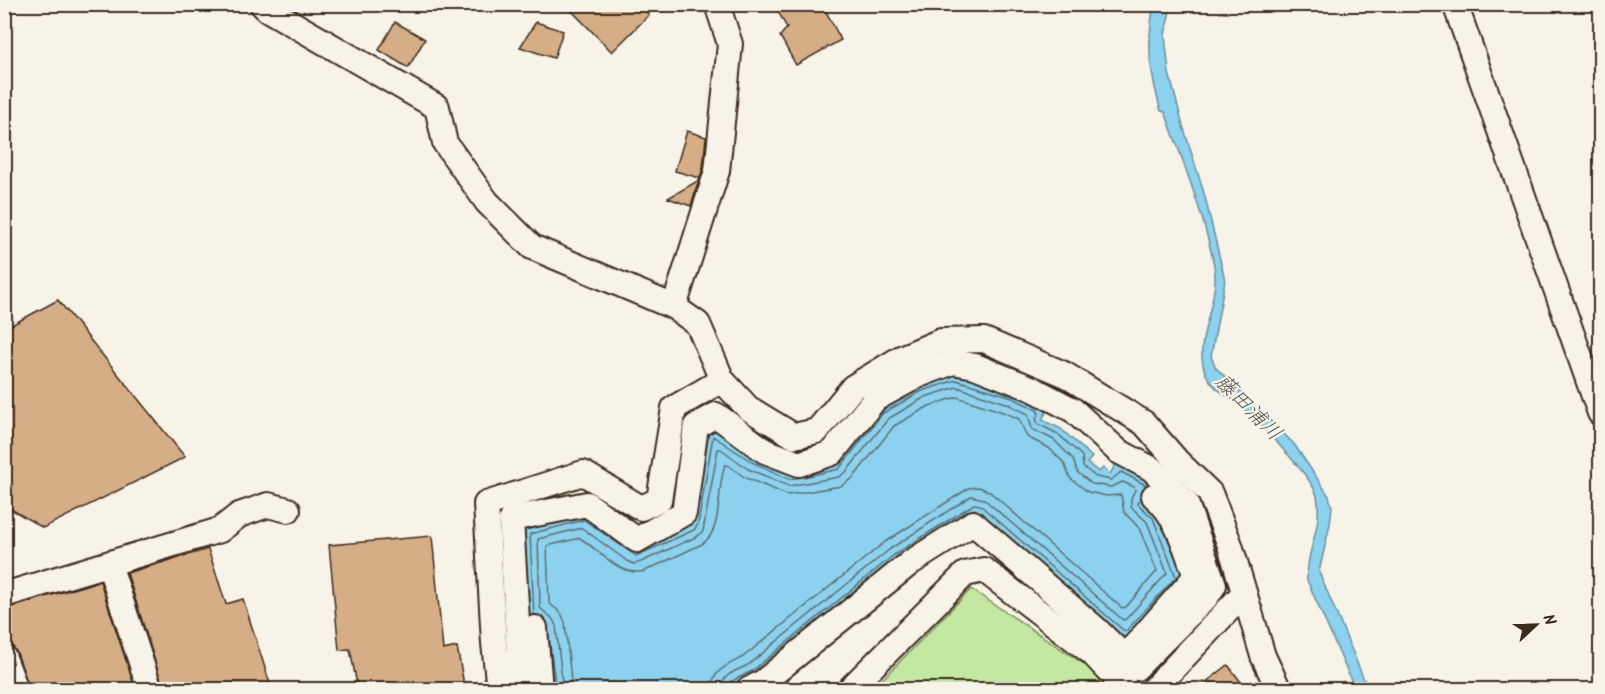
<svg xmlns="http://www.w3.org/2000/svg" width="1605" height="694" font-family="Kalam,'Klee One',sans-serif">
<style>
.green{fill:#c3e8a1;stroke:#7f8960;stroke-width:1.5}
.water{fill:#8cd2ee;stroke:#6c8f9b;stroke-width:1.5}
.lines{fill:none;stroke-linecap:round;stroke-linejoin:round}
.shore{stroke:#5b6d71;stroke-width:1.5}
.building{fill:#d5ad86;stroke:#3b2a1e;stroke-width:1.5}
.minor-casing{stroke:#3b2a1e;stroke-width:28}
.minor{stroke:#f7f3e8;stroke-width:24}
.labels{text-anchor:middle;stroke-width:4.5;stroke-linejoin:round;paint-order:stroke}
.water-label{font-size:21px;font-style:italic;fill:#4f5452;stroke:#f7f3e8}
</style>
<rect width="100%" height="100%" fill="#f7f3e8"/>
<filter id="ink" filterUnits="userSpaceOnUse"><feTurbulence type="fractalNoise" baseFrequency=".0167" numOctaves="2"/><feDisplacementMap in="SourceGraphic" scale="12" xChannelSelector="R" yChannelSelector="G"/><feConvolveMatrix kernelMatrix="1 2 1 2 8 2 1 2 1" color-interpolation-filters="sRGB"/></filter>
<g filter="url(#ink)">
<path class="green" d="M971 589 1090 668 1109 689 872 690Z"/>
<g class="water">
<path d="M1154 5H1171L1165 35 1169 73 1183 126 1204 193 1225 280 1211 356 1216 368 1294 444 1329 496 1332 507 1330 524 1319 572 1368 689H1355L1307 580C1306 550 1323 528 1317 496 1312 475 1251 415 1233 400 1221 391 1211 387 1205 372 1194 341 1216 308 1215 277 1215 261 1209 244 1205 228 1194 189 1179 150 1165 112L1161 111C1150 73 1146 44 1154 5Z"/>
<path d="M957 373 1011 391 1048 409 1042 420 1061 429 1092 457 1087 463 1099 472 1103 468 1110 474 1116 464 1147 477 1165 496 1145 498 1143 502 1158 514 1181 571 1182 579 1125 640 975 509 898 560 755 677 729 689H550L527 618 522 529 585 514 636 550 692 524 706 433 715 428 791 473 879 409 919 385Z"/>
</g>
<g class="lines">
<g class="shore">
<path d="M804 477 839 469 883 413 922 391 956 380 1009 396 1037 410 1039 413 1036 419 1038 424 1058 434 1082 456 1083 467 1096 477 1111 480 1121 472 1146 485"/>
<path d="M534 615 530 534 584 520 636 556 694 530 698 524 713 436 752 462 789 479 803 477"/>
<path d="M547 623 556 690"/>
<path d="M563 690 556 625 552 618 540 608 538 539 582 528 627 561 634 564 641 562 698 536 703 531 718 449H721L748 469 789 486 839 477 846 472 888 419 925 397 957 387 1006 403 1028 414 1032 429 1054 440 1073 459 1077 472 1092 484 1111 487 1123 482 1134 487 1135 490 1131 498V507L1147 522 1167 573 1126 619 1123 620 984 499 971 496 890 549 748 665C736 671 722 674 720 690"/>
<path d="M572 690 565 622 561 613 549 603 547 546 580 538C599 550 621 578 645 571L702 544C724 530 716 488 725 465H728L744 477 787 495 841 486 853 478 894 426 929 406 957 397 1003 412 1019 419 1027 437 1049 448 1064 463 1070 478 1088 492 1107 496 1121 495 1124 512 1139 528 1157 571 1126 607 1122 608 990 492 979 487 969 488 885 542 743 657C728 665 712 670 711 690"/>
<path d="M728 690 730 682 752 671 894 555 974 504 980 505 1123 630 1126 631 1176 577 1153 518 1138 504 1141 495"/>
</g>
</g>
<g class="building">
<path d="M565 4H639L649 15 612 52Z"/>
<path d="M774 4H822L841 40 796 65 780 36 787 28Z"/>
<path d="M395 22 425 39 408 68 379 50Z"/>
<path d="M536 22 563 31 554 58 520 47Z"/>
<path d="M687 131 706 137 703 168 700 178 675 171Z"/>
<path d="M699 180 691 206 668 198Z"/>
<path d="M58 300 185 457 43 528 4 505V329Z"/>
<path d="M432 536 443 650 457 647 465 690H358L350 649 339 650 329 545Z"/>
<path d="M208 549 226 604 243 599 272 690H164L127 573Z"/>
<path d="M100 581 134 685 120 690H30L17 653 13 647 4 624V609Z"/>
<path d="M1228 665 1247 690H1196Z"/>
</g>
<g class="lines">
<defs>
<g id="minor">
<path d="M262 4 267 9 437 107 445 143 487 202 532 247 674 307 698 324 722 380 748 408 794 436 817 431 853 387 901 358 941 341 984 340 1064 374 1144 423 1177 461 1210 493 1230 545 1263 656 1279 690"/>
<path d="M1455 4 1600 413"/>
<path d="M674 307 717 171 730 44 717 4"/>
<path d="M109 564 150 690"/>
<path d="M4 595 220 530 239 515 268 505 288 510"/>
<path d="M535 628 540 690"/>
<path d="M1125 657 1196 576C1185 548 1178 516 1154 496"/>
<path d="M4 658 16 690"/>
<path d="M499 690 494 643 486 504 583 473 641 508 659 500 674 408 722 380"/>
<path d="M521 690 511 519 587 504 637 540 684 513 696 426 716 415 765 451 799 464 832 453 875 399 919 375 953 362 975 366 1033 389 1073 410 1118 451 1152 469 1186 503 1214 585 1207 596 1136 668 1095 628 973 523 910 563 763 682 748 690"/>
<path d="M849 690 965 574 984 570 1092 653 1127 690"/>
<path d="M1153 690 1244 593"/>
</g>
</defs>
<use href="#minor" class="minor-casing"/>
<use href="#minor" class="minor"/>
</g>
</g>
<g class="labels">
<g class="water-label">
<text transform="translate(1249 407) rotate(45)" y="7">藤田浦川</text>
</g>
</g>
<rect width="1605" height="694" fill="none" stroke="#f7f3e8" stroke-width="24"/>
<rect x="12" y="12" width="1581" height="670" fill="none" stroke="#3b2a1e" stroke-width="2" filter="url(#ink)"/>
<g transform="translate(1536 625) rotate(68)" stroke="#f7f3e8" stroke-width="4.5" paint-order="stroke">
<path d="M0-4.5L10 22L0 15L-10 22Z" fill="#3b2a1e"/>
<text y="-9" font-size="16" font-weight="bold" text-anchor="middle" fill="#3b2a1e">N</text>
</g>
</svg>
